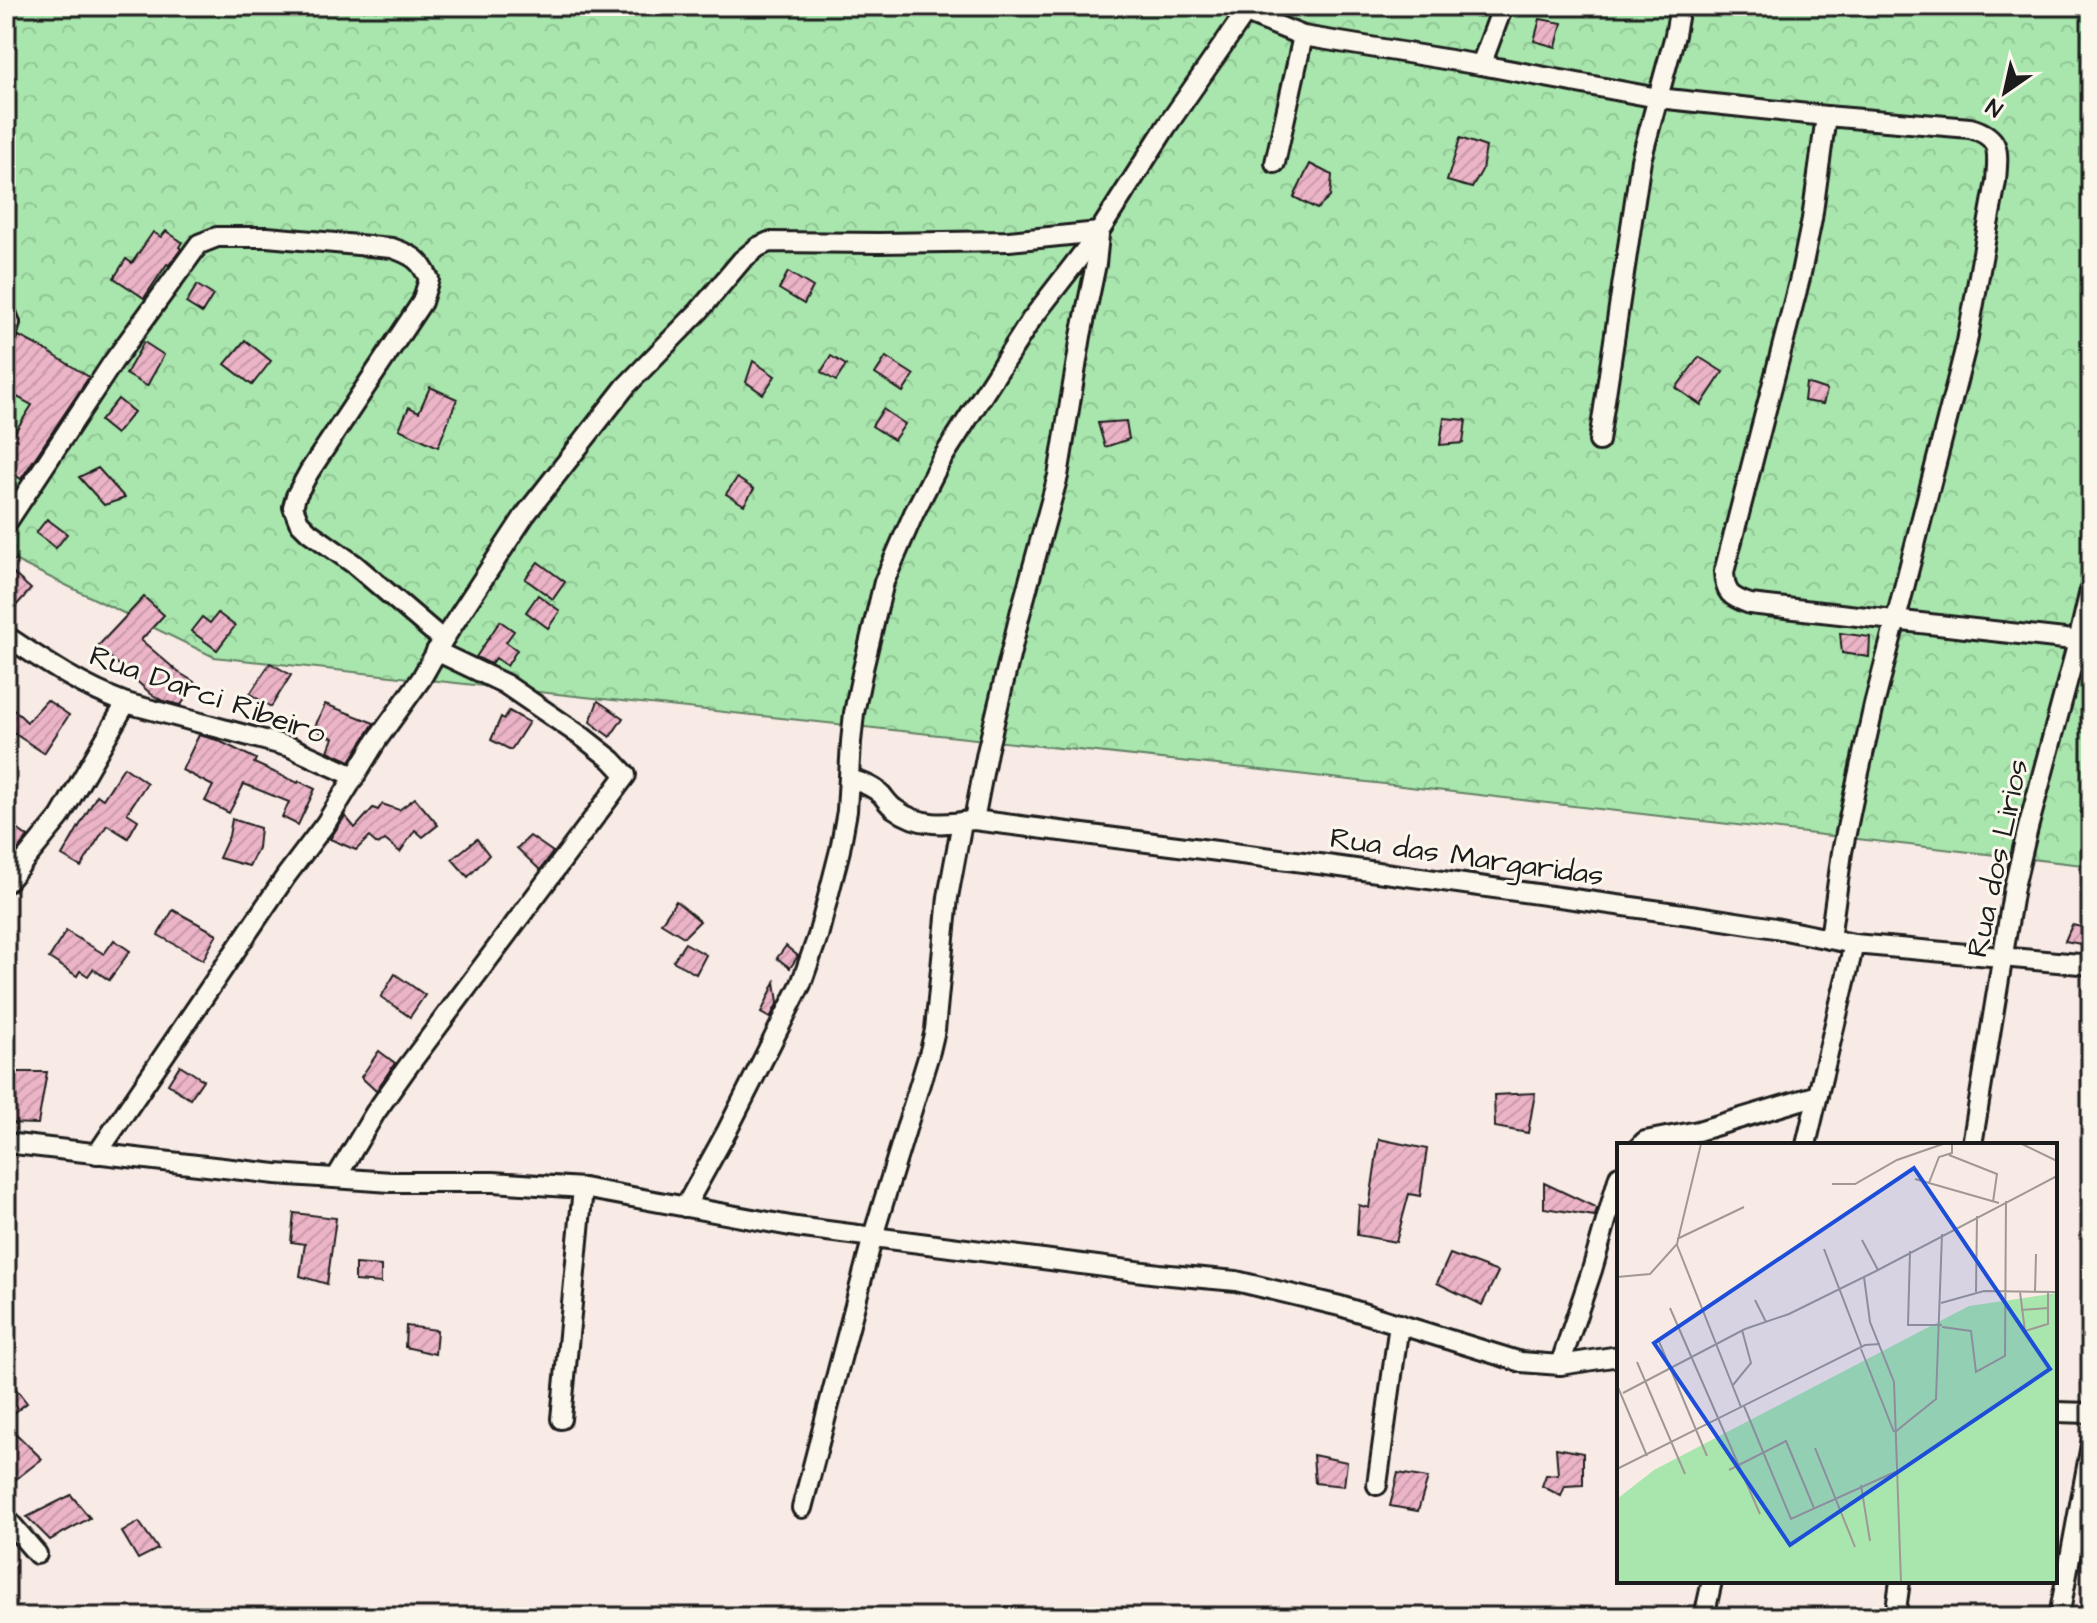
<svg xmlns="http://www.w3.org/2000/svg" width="2097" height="1623" font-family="'Architects Daughter',sans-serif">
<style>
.forest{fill:url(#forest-crowns);stroke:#628164;stroke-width:2}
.building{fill:url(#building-hatch);stroke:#1c1c1c;stroke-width:2}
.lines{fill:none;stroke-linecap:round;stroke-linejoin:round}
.street-casing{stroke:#1c1c1c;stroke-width:24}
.street{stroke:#fbf7ec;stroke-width:18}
.labels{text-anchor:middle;stroke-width:6;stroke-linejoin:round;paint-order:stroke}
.street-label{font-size:30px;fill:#1c1c1c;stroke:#fbf7ec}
.inset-road{fill:none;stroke:#a09895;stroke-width:2}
.view{fill:#1d4ed8;fill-opacity:0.15;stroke:#1d4ed8;stroke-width:4}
.inset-edge{fill:none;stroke:#1c1c1c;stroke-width:4}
</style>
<defs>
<pattern id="forest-crowns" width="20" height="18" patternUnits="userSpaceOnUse" patternTransform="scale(2)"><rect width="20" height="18" fill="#a8e6ad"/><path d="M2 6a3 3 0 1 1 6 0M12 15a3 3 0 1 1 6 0" fill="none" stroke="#90c594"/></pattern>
<pattern id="building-hatch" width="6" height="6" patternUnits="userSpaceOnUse" patternTransform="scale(2)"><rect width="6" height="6" fill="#ecb4c7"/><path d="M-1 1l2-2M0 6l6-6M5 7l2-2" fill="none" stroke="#ca9aaa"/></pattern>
</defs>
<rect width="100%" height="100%" fill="#f8eae5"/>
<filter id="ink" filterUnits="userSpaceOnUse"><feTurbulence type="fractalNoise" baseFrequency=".0125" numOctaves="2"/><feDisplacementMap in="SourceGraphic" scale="16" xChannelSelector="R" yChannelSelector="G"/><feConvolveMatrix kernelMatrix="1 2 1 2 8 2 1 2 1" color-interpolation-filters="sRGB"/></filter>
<g filter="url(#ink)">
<path class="forest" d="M6 6H2091V866L1245 768 214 657 6 556Z"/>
<g class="building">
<path d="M1540 19 1562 23 1556 47 1534 41Z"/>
<path d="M1460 138 1486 147 1482 170 1472 188 1447 181Z"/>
<path d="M1310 164 1332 175 1330 197 1317 209 1294 197Z"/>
<path d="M166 231 182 242 179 247 181 249 169 265 167 264 144 298 114 278 126 259 132 263 153 232 161 237Z"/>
<path d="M788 272 813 287 804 304 779 289Z"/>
<path d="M197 285 213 295 202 313 186 303Z"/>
<path d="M19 336 44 349 89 377 21 479 6 469V446L32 405 6 391V361Z"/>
<path d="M245 340 271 361 252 385 225 364Z"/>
<path d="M144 342 164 355 147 386 126 374Z"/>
<path d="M831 356 846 365 836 381 821 372Z"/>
<path d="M886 357 914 375 903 392 875 374Z"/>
<path d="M1699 357 1723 372 1701 405 1676 388Z"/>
<path d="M753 361 775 376 763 394 746 382Z"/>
<path d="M1806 383 1827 390 1823 404 1804 401Z"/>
<path d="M430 387 457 399 438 447 399 429 409 407 419 412Z"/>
<path d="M118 399 134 412 116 434 100 421Z"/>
<path d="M883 409 905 424 894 440 872 426Z"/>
<path d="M1444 418 1466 420 1463 443 1440 445Z"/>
<path d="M1126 421 1129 439 1105 447 1098 423Z"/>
<path d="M98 468 125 498 104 505 79 477Z"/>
<path d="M737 478 754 489 744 505 726 494Z"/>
<path d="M47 519 67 534 56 548 36 533Z"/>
<path d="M538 562 565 582 553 599 525 579Z"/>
<path d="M6 567 31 589 6 617Z"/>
<path d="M538 595 560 611 548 628 526 612Z"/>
<path d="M144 597 164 615 141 640 178 672 196 683 181 705 163 701 151 694 98 646Z"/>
<path d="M218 613 235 626 217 650 191 631 202 617 210 623Z"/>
<path d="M500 621 514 631 506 642 517 650 507 666 496 658 491 664 476 657Z"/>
<path d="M1840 633 1870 637 1869 657 1842 653Z"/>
<path d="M270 663 291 675 271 707 250 694Z"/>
<path d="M47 700 69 715 44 753 6 728V702L27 722Z"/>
<path d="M598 701 623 718 610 737 590 722Z"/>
<path d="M325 704 374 723 350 761 328 751 333 738 314 729Z"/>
<path d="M509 711 529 722 511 750 491 740 501 717 504 719Z"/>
<path d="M199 735 217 740 256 759 254 763 298 783 299 781 315 789 298 825 282 817 289 802 244 784 229 813 205 801 213 786 182 770Z"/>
<path d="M124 767 147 783 127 813 138 820 128 838 107 825 81 867 62 856 97 795 103 799Z"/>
<path d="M415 798 438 825 423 837 415 830 400 852 385 840 378 845 369 837 356 850 330 839 345 816 355 828 373 808 378 810 382 804 399 810Z"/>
<path d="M232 819 260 828 258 848 249 866 219 858 229 836Z"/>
<path d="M6 821 28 837 16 852 6 844Z"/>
<path d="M530 836 553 852 540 870 517 848Z"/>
<path d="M477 839 489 855 468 877 452 859Z"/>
<path d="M676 901 700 921 684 937 661 923Z"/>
<path d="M173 910 217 934 203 960 158 935Z"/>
<path d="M2072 925 2091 929V946L2065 941Z"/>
<path d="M66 931 104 954 114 940 130 951 109 980 93 969 88 976 80 971 77 976 49 958Z"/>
<path d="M685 943 706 955 696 974 673 961Z"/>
<path d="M786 946 798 956 790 968 777 958Z"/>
<path d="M395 974 425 995 410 1017 381 997Z"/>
<path d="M775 982 778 1002 770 1018 761 1013Z"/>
<path d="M379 1051 395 1063 376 1091 361 1077Z"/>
<path d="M180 1065 203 1080 190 1099 168 1084Z"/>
<path d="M6 1072H47L38 1124 6 1123Z"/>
<path d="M1535 1093 1528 1133 1495 1127 1494 1095Z"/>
<path d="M1379 1139 1427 1149 1420 1196 1409 1194 1396 1242 1357 1235 1359 1205 1369 1208Z"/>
<path d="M1544 1183 1597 1208 1595 1216 1544 1208Z"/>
<path d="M294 1213 336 1218 327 1284 300 1276 305 1244 291 1242Z"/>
<path d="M1450 1254 1498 1272 1482 1305 1437 1283Z"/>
<path d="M355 1264 381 1266V1283L355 1281Z"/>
<path d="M406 1326 437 1330 435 1354 405 1347Z"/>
<path d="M6 1376 27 1403 6 1419Z"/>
<path d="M6 1424 42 1459 16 1479 6 1465Z"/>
<path d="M1556 1448 1583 1453V1485L1565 1486 1561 1496 1542 1486 1546 1475 1558 1474Z"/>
<path d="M1313 1455 1347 1462 1344 1486 1315 1483Z"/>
<path d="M1398 1473 1428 1478 1418 1511 1390 1506Z"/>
<path d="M71 1495 90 1518 50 1540 27 1517Z"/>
<path d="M139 1522 158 1549 138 1559 122 1532Z"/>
</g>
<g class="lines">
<defs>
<g id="street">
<path d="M1246 13 1303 36 1481 65 1658 98 1826 116 1970 128C2002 137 1998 152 1996 181L1967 342 1874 705 1855 790 1842 852 1830 939"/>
<path d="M1481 65 1503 6"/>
<path d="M1826 116 1812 219 1800 278 1724 572C1725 593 1730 597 1750 604L2091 642"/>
<path d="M1275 163 1303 36"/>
<path d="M6 313 10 323 6 337"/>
<path d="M1599 441 1641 160 1675 35 1680 6"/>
<path d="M6 524 113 362 199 244 217 237H267L392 248C412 255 420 259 429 279L422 302 309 472 296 496 293 507 299 522 309 532 354 564 443 640"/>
<path d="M6 636C45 662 82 687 126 703L290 747 354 776"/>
<path d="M849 779C861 782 873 786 882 795 886 800 889 805 895 809 919 827 946 825 974 820L1319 864 1697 916 1775 928 1854 944 2091 965"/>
<path d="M974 820 987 752 1020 614 1058 476 1081 336 1096 264 1099 235"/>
<path d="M6 883 60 817 126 703"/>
<path d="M6 1143 276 1174 391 1182H493L583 1188 796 1227 1159 1274 1236 1281 1340 1306 1521 1362 1560 1365 1619 1356"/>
<path d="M1641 1145 1645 1141 1698 1131 1818 1095"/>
<path d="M1806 1145 1854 944"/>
<path d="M1972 1145 2014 887 2028 828 2078 642 2091 586"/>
<path d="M97 1154 286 876 326 823 377 740 421 679 443 640 525 515 626 386 699 311 742 260 758 247 769 242 879 243 1009 241 1099 232"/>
<path d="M336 1178 375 1113 406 1069 626 775 612 760 584 738 505 684 436 651"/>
<path d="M685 1207 727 1131 801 984 818 936 840 850 847 811 851 742 854 713 863 669 884 582 914 513 940 462 1031 320 1099 232 1166 127 1250 6"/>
<path d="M1560 1365 1592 1270 1619 1176"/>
<path d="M2055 1412 2091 1413"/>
<path d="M561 1419 583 1188"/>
<path d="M1377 1485 1399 1324"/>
<path d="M802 1508 873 1236 930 1051 935 1030 948 897 962 822"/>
<path d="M6 1518 37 1554"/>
<path d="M1704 1617 1712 1581"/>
<path d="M1895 1617 1900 1581"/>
<path d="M2059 1617 2091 1445"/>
</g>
</defs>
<use href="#street" class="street-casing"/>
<use href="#street" class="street"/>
</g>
</g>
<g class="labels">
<g class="street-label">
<text transform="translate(208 694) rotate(19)" y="10">Rua Darci Ribeiro</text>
<text transform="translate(1467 856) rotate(8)" y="10">Rua das Margaridas</text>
<text transform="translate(1997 858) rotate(-78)" y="10">Rua dos Lirios</text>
</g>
</g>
<g transform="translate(1617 1143)">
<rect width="440" height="440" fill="#f8eae5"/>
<path d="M440 150V439H0V356L37 327 352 163Z" fill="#a8e6ad"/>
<path class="inset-road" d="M405 1 440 18M332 12 380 31 376 59M298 36 382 60M312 40 322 14 335 10V1M215 41H238L280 17 326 1M60 96 127 64M245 97 261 127M60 102 124 264M207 106 245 205M293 108 291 182H325M0 134 33 131 60 101 84 1M247 134 253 179 277 239 284 439M359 149 360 73M403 149 408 188 431 181V149M418 149 419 111M138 157 149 179M324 160 367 148 440 149M53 165 143 371M404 167 431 165M325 184 354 188 359 229 388 213 389 58M41 196 90 313M244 206 277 289M20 219 68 331M0 242 30 313M116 242 134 220 125 187M6 250 128 186 172 171 261 127 440 33M127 263 174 376 278 329M278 289 319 256 325 91M198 305 238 404M0 326 248 202 263 201M112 327 169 298 197 365M244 342 253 398"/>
<path class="view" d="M297 25 433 226 173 402 37 200Z"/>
<rect width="440" height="440" class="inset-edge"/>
</g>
<rect width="2097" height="1623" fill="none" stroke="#fbf7ec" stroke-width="32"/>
<rect x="16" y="16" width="2065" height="1591" fill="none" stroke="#1c1c1c" stroke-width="3" filter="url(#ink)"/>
<g transform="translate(2005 92) rotate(214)" stroke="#fbf7ec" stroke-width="6" paint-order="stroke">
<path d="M0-6L14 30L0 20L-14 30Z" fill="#1c1c1c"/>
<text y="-12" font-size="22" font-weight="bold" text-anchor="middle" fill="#1c1c1c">N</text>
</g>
</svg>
